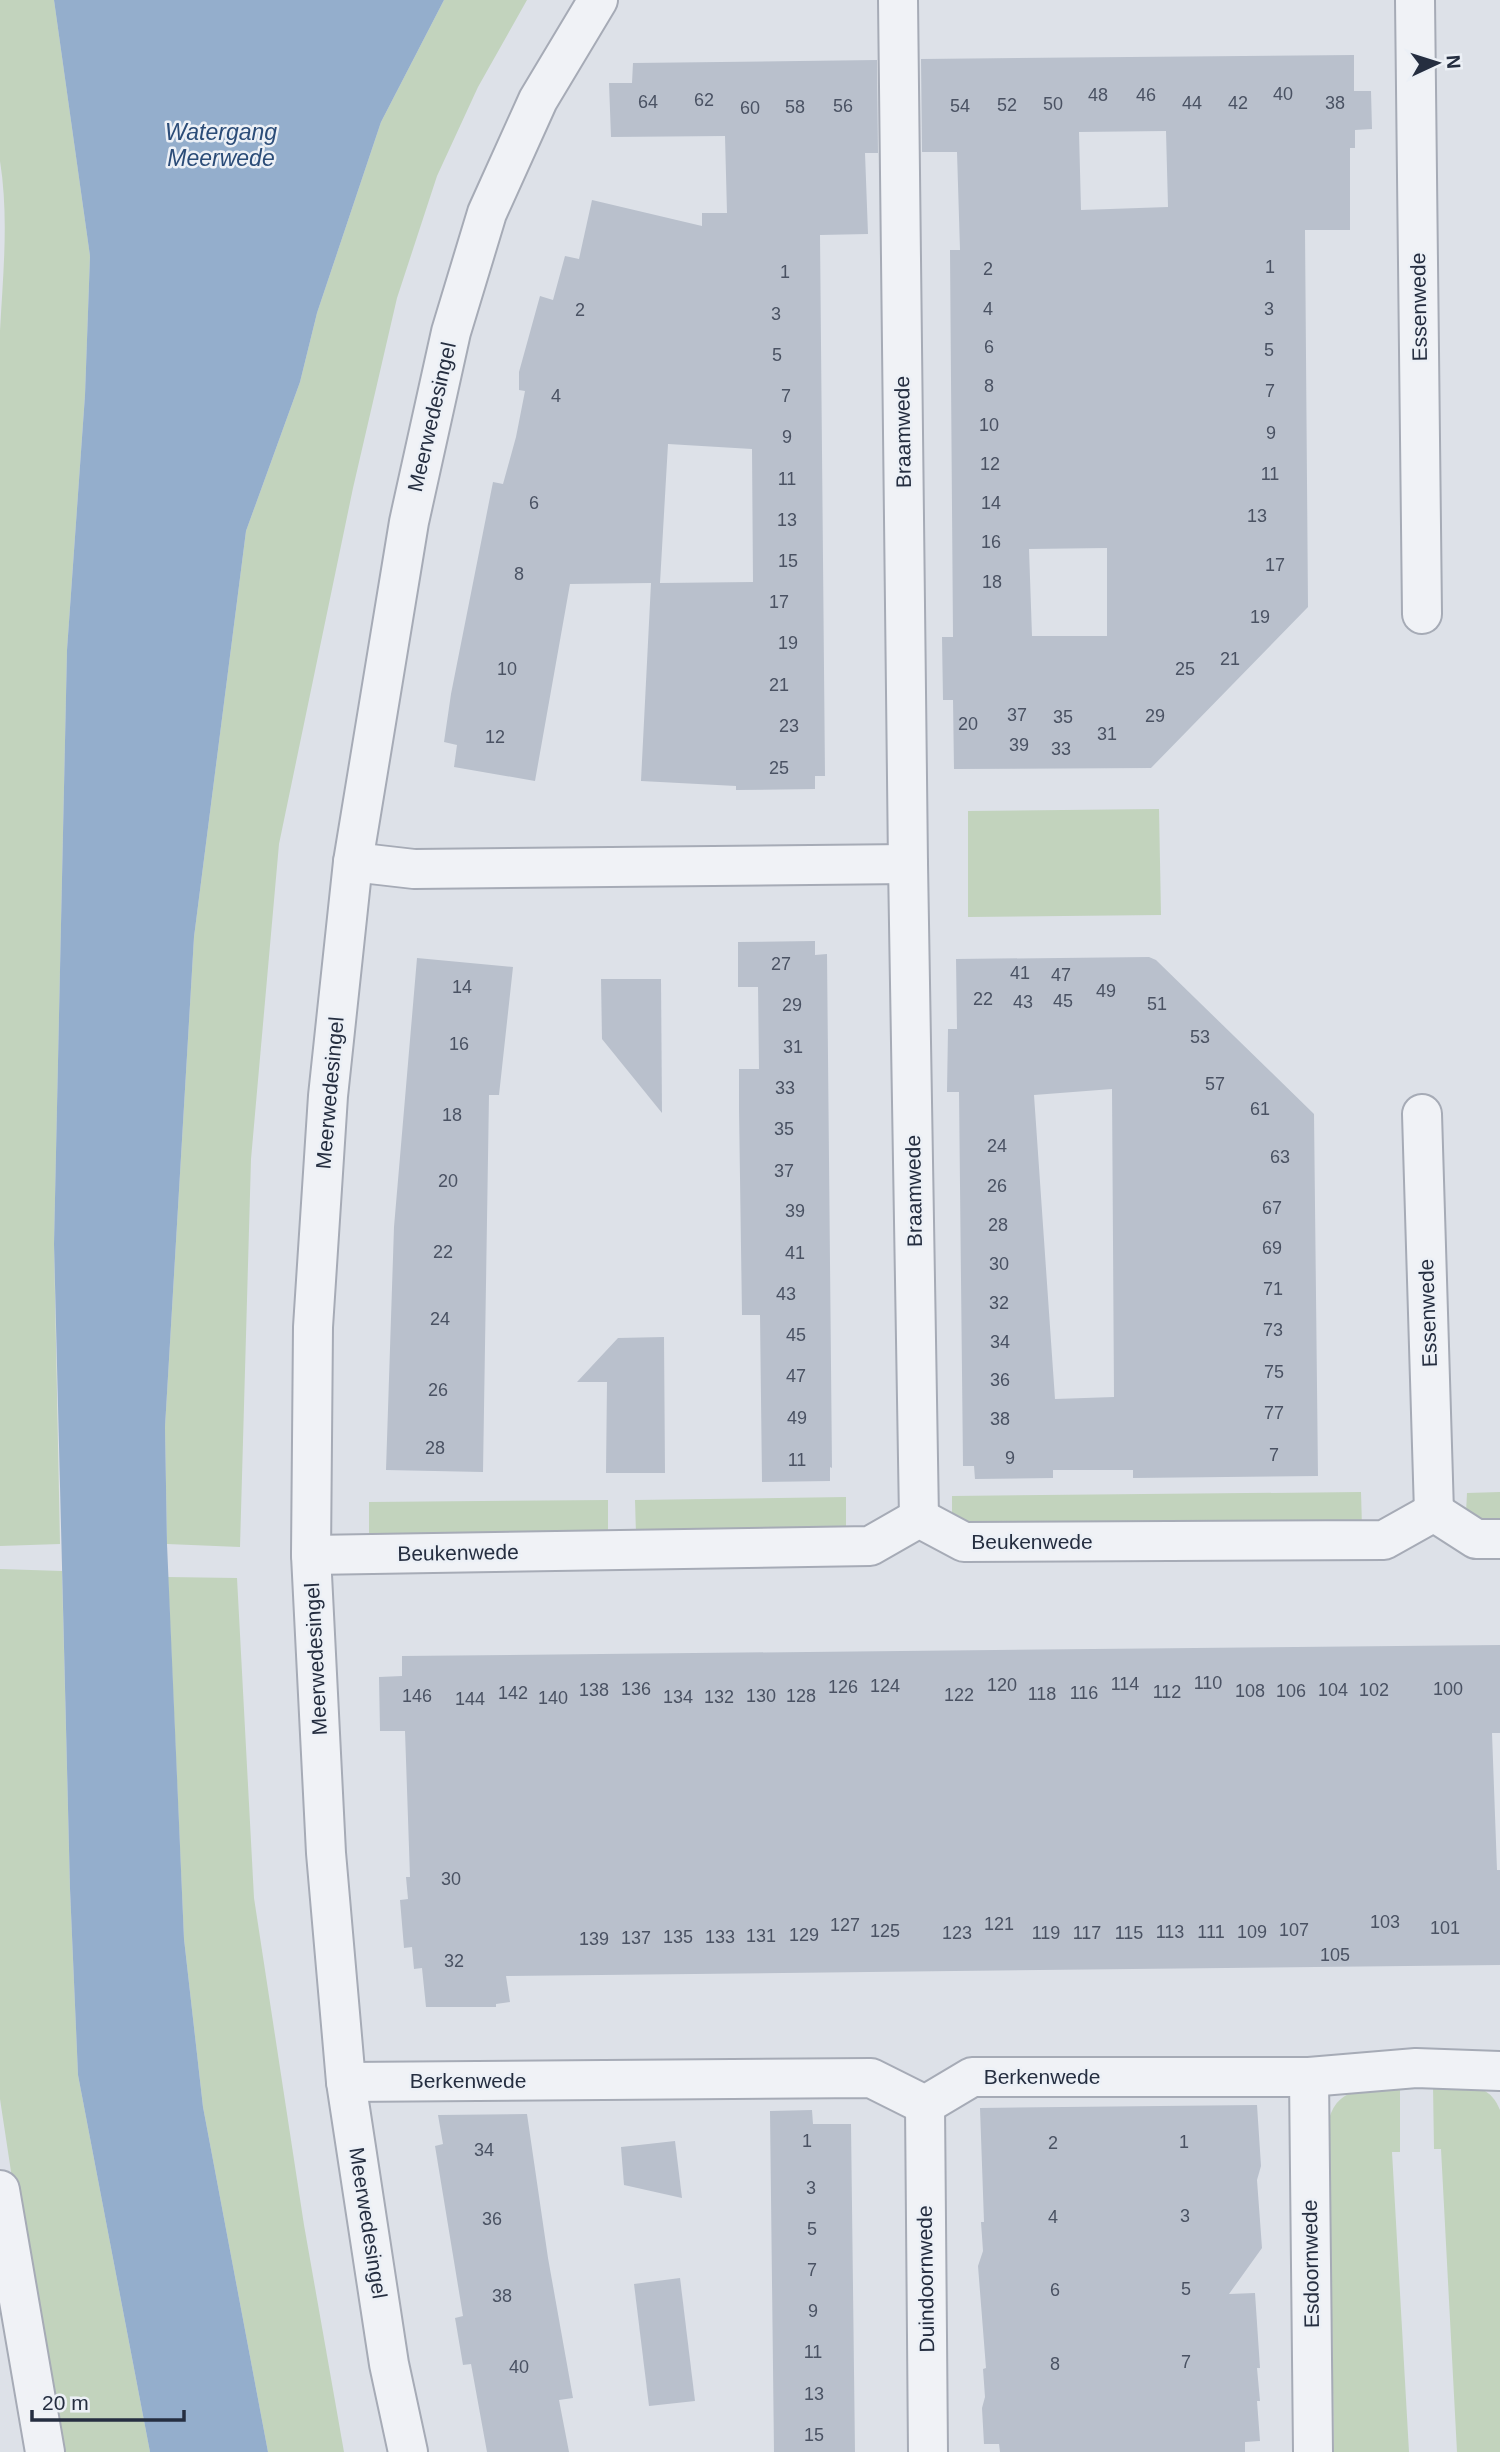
<svg xmlns="http://www.w3.org/2000/svg" width="1500" height="2452" font-family="Helvetica,sans-serif">
<style>
.green{fill:#c2d3bd}
.water{fill:#94aecc}
.building{fill:#b9c0cc;fill-rule:evenodd}
.lines{fill:none;stroke-linecap:round;stroke-linejoin:round}
.minor-casing{stroke:#a6abb6;stroke-width:42}
.minor{stroke:#f0f2f6;stroke-width:38}
.labels{text-anchor:middle;stroke-width:5;stroke-linejoin:round;paint-order:stroke}
.number-label{font-size:18px;fill:#4a5263}
.street-label{font-size:21px;fill:#252e40;stroke:#ecf0f6}
.water-label{font-size:23px;font-style:italic;fill:#2b4c78;stroke:#ecf0f6}
</style>
<rect width="100%" height="100%" fill="#dde1e8"/>
<g class="green">
<path d="M0 0H54L90 256 85 395 67 650 54 1244 60 1544 0 1546V331C3 275 9 217 0 161Z"/>
<path d="M444 0H527L478 87 437 176 397 298 353 488 279 844 251 1159 240 1547 167 1544 165 1427 194 937 246 531 300 382 317 313 381 122Z"/>
<path d="M1159 809 1161 915 968 917V811Z"/>
<path d="M1361 1492 1362 1527 974 1530 952 1517V1496Z"/>
<path d="M1500 1492V1525L1483 1526 1466 1513 1467 1493Z"/>
<path d="M846 1497V1532L636 1534 635 1500Z"/>
<path d="M608 1500V1535L369 1536V1502Z"/>
<path d="M0 1569 62 1571 70 1889 78 2075 150 2452H58L39 2356 0 2099Z"/>
<path d="M168 1577 237 1578 254 1898 304 2225 344 2452H268L203 2107 184 1939Z"/>
<path d="M1433 2086C1461 2087 1488 2079 1500 2110V2452H1457L1441 2149H1434Z"/>
<path d="M1400 2087V2152H1392L1409 2452H1334L1329 2119C1339 2084 1370 2090 1400 2087Z"/>
</g>
<path class="water" d="M54 0H444L381 122 317 313 300 382 246 531 194 937 165 1427 167 1544 184 1939 203 2107 268 2452H150L78 2075 70 1889 54 1244 67 650 85 395 90 256Z"/>
<g class="building">
<path d="M1354 55V91H1371L1372 129 1355 130V148H1350V230H1305L1308 607 1151 768 954 769 953 700H943L942 637H953L950 250H960L957 152H922L921 59ZM1166 131 1168 207 1081 210 1079 132ZM1107 548V636H1032L1029 549Z"/>
<path d="M877 60 878 153H865L868 234 820 235 825 776H815V789L736 790V786L641 781 651 583 570 584 535 781 454 767 457 745 444 742 451 694 493 482 503 484 516 437 525 391 519 390V372L540 296 553 300 565 256 579 259 592 200 702 226V213H727L725 136 611 137 609 83H632L633 63ZM668 444 752 449 753 582 660 583Z"/>
<path d="M815 941V955L827 954 832 1468 830 1467V1481L762 1482 760 1315H742L739 1109V1069H759L758 987H738V942Z"/>
<path d="M1149 957 1156 960 1314 1114 1318 1476 1133 1478V1470H1053V1478L975 1479 974 1466H963L959 1092H947L948 1029H957L956 959ZM1112 1089 1114 1397 1055 1399 1034 1095Z"/>
<path d="M417 958 513 967 499 1095H489L483 1472 386 1470 394 1227Z"/>
<path d="M601 979H661L662 1113 602 1039Z"/>
<path d="M664 1337 665 1473H606L607 1382H577L618 1338Z"/>
<path d="M1500 1645V1733H1492L1497 1870H1500V1965L506 1976 510 2002 496 2004V2007H426L422 1968 414 1969 412 1947 404 1948 400 1900 408 1899 406 1877H410L405 1731H380L379 1677 402 1676V1656Z"/>
<path d="M1257 2105 1261 2166 1257 2180 1262 2248 1229 2294 1255 2293 1260 2368H1257L1260 2401H1257L1260 2441 1245 2442V2452H1000L999 2444H984L982 2408 985 2397 983 2369 986 2368 978 2266 983 2251 981 2222H984L980 2108Z"/>
<path d="M812 2110 813 2124H851L855 2452H774L770 2111Z"/>
<path d="M527 2114 548 2258 573 2398 559 2400 569 2452H487L471 2364 463 2365 455 2318 463 2316 435 2146 443 2144 438 2115Z"/>
<path d="M675 2141 682 2198 624 2185 621 2147Z"/>
<path d="M680 2278 695 2401 649 2406 634 2284Z"/>
</g>
<g class="lines">
<defs>
<g id="minor">
<path d="M898 0 908 864 919 1518"/>
<path d="M1415 0 1422 614"/>
<path d="M353 862 414 869 908 864"/>
<path d="M1422 1114 1434 1512"/>
<path d="M311 1555 870 1546 919 1518 964 1542 1384 1540 1434 1512 1476 1539H1500"/>
<path d="M1309 2077 1313 2452"/>
<path d="M346 2082 871 2078 925 2105 972 2077H1309L1416 2068 1500 2071"/>
<path d="M925 2105 928 2452"/>
<path d="M0 2190 45 2452"/>
<path d="M408 2452 389 2364 346 2082 326 1853 311 1555 313 1327 328 1096 353 862 409 522 451 332 487 213 538 100 598 0"/>
</g>
</defs>
<use href="#minor" class="minor-casing"/>
<use href="#minor" class="minor"/>
</g>
<g class="labels">
<g class="number-label">
<text x="1283" y="100">40</text>
<text x="1098" y="101">48</text>
<text x="1146" y="101">46</text>
<text x="704" y="106">62</text>
<text x="648" y="108">64</text>
<text x="1192" y="109">44</text>
<text x="1238" y="109">42</text>
<text x="1335" y="109">38</text>
<text x="1053" y="110">50</text>
<text x="1007" y="111">52</text>
<text x="843" y="112">56</text>
<text x="960" y="112">54</text>
<text x="795" y="113">58</text>
<text x="750" y="114">60</text>
<text x="1270" y="273">1</text>
<text x="988" y="275">2</text>
<text x="785" y="278">1</text>
<text x="988" y="315">4</text>
<text x="1269" y="315">3</text>
<text x="580" y="316">2</text>
<text x="776" y="320">3</text>
<text x="989" y="353">6</text>
<text x="1269" y="356">5</text>
<text x="777" y="361">5</text>
<text x="989" y="392">8</text>
<text x="1270" y="397">7</text>
<text x="556" y="402">4</text>
<text x="786" y="402">7</text>
<text x="989" y="431">10</text>
<text x="1271" y="439">9</text>
<text x="787" y="443">9</text>
<text x="990" y="470">12</text>
<text x="1270" y="480">11</text>
<text x="787" y="485">11</text>
<text x="534" y="509">6</text>
<text x="991" y="509">14</text>
<text x="1257" y="522">13</text>
<text x="787" y="526">13</text>
<text x="991" y="548">16</text>
<text x="788" y="567">15</text>
<text x="1275" y="571">17</text>
<text x="519" y="580">8</text>
<text x="992" y="588">18</text>
<text x="779" y="608">17</text>
<text x="1260" y="623">19</text>
<text x="788" y="649">19</text>
<text x="1230" y="665">21</text>
<text x="507" y="675">10</text>
<text x="1185" y="675">25</text>
<text x="779" y="691">21</text>
<text x="1017" y="721">37</text>
<text x="1155" y="722">29</text>
<text x="1063" y="723">35</text>
<text x="968" y="730">20</text>
<text x="789" y="732">23</text>
<text x="1107" y="740">31</text>
<text x="495" y="743">12</text>
<text x="1019" y="751">39</text>
<text x="1061" y="755">33</text>
<text x="779" y="774">25</text>
<text x="781" y="970">27</text>
<text x="1020" y="979">41</text>
<text x="1061" y="981">47</text>
<text x="462" y="993">14</text>
<text x="1106" y="997">49</text>
<text x="983" y="1005">22</text>
<text x="1063" y="1007">45</text>
<text x="1023" y="1008">43</text>
<text x="1157" y="1010">51</text>
<text x="792" y="1011">29</text>
<text x="1200" y="1043">53</text>
<text x="459" y="1050">16</text>
<text x="793" y="1053">31</text>
<text x="1215" y="1090">57</text>
<text x="785" y="1094">33</text>
<text x="1260" y="1115">61</text>
<text x="452" y="1121">18</text>
<text x="784" y="1135">35</text>
<text x="997" y="1152">24</text>
<text x="1280" y="1163">63</text>
<text x="784" y="1177">37</text>
<text x="448" y="1187">20</text>
<text x="997" y="1192">26</text>
<text x="1272" y="1214">67</text>
<text x="795" y="1217">39</text>
<text x="998" y="1231">28</text>
<text x="1272" y="1254">69</text>
<text x="443" y="1258">22</text>
<text x="795" y="1259">41</text>
<text x="999" y="1270">30</text>
<text x="1273" y="1295">71</text>
<text x="786" y="1300">43</text>
<text x="999" y="1309">32</text>
<text x="440" y="1325">24</text>
<text x="1273" y="1336">73</text>
<text x="796" y="1341">45</text>
<text x="1000" y="1348">34</text>
<text x="1274" y="1378">75</text>
<text x="796" y="1382">47</text>
<text x="1000" y="1386">36</text>
<text x="438" y="1396">26</text>
<text x="1274" y="1419">77</text>
<text x="797" y="1424">49</text>
<text x="1000" y="1425">38</text>
<text x="435" y="1454">28</text>
<text x="1274" y="1461">7</text>
<text x="1010" y="1464">9</text>
<text x="797" y="1466">11</text>
<text x="1208" y="1689">110</text>
<text x="1125" y="1690">114</text>
<text x="1002" y="1691">120</text>
<text x="885" y="1692">124</text>
<text x="843" y="1693">126</text>
<text x="636" y="1695">136</text>
<text x="1448" y="1695">100</text>
<text x="594" y="1696">138</text>
<text x="1333" y="1696">104</text>
<text x="1374" y="1696">102</text>
<text x="1250" y="1697">108</text>
<text x="1291" y="1697">106</text>
<text x="1167" y="1698">112</text>
<text x="513" y="1699">142</text>
<text x="1084" y="1699">116</text>
<text x="1042" y="1700">118</text>
<text x="959" y="1701">122</text>
<text x="417" y="1702">146</text>
<text x="761" y="1702">130</text>
<text x="801" y="1702">128</text>
<text x="678" y="1703">134</text>
<text x="719" y="1703">132</text>
<text x="553" y="1704">140</text>
<text x="470" y="1705">144</text>
<text x="451" y="1885">30</text>
<text x="1385" y="1928">103</text>
<text x="999" y="1930">121</text>
<text x="845" y="1931">127</text>
<text x="1445" y="1934">101</text>
<text x="1294" y="1936">107</text>
<text x="885" y="1937">125</text>
<text x="1170" y="1938">113</text>
<text x="1211" y="1938">111</text>
<text x="1252" y="1938">109</text>
<text x="957" y="1939">123</text>
<text x="1046" y="1939">119</text>
<text x="1087" y="1939">117</text>
<text x="1129" y="1939">115</text>
<text x="804" y="1941">129</text>
<text x="761" y="1942">131</text>
<text x="678" y="1943">135</text>
<text x="720" y="1943">133</text>
<text x="636" y="1944">137</text>
<text x="594" y="1945">139</text>
<text x="1335" y="1961">105</text>
<text x="454" y="1967">32</text>
<text x="807" y="2147">1</text>
<text x="1184" y="2148">1</text>
<text x="1053" y="2149">2</text>
<text x="484" y="2156">34</text>
<text x="811" y="2194">3</text>
<text x="1185" y="2222">3</text>
<text x="1053" y="2223">4</text>
<text x="492" y="2225">36</text>
<text x="812" y="2235">5</text>
<text x="812" y="2276">7</text>
<text x="1186" y="2295">5</text>
<text x="1055" y="2296">6</text>
<text x="502" y="2302">38</text>
<text x="813" y="2317">9</text>
<text x="813" y="2358">11</text>
<text x="1186" y="2368">7</text>
<text x="1055" y="2370">8</text>
<text x="519" y="2373">40</text>
<text x="814" y="2400">13</text>
<text x="814" y="2441">15</text>
</g>
<g class="street-label">
<text transform="translate(1419 307) rotate(-91)" y="7">Essenwede</text>
<text transform="translate(432 417) rotate(-77)" y="7">Meerwedesingel</text>
<text transform="translate(903 432) rotate(-91)" y="7">Braamwede</text>
<text transform="translate(330 1093) rotate(-85)" y="7">Meerwedesingel</text>
<text transform="translate(914 1191) rotate(-91)" y="7">Braamwede</text>
<text transform="translate(1428 1313) rotate(-92)" y="7">Essenwede</text>
<text x="1032" y="1549">Beukenwede</text>
<text transform="translate(458 1553) rotate(-1)" y="7">Beukenwede</text>
<text transform="translate(316 1659) rotate(-93)" y="7">Meerwedesingel</text>
<text x="1042" y="2084">Berkenwede</text>
<text x="468" y="2088">Berkenwede</text>
<text transform="translate(368 2223) rotate(81)" y="7">Meerwedesingel</text>
<text transform="translate(1311 2264) rotate(-91)" y="7">Esdoornwede</text>
<text transform="translate(926 2279) rotate(-91)" y="7">Duindoornwede</text>
</g>
<g class="water-label">
<text x="221" y="140">Watergang<tspan x="221" dy="26">Meerwede</tspan></text>
</g>
</g>
<g transform="translate(1437 63) rotate(86)" stroke="#ecf0f6" stroke-width="5" paint-order="stroke">
<path d="M0-5L12 26L0 18L-12 26Z" fill="#252e40"/>
<text y="-10" font-size="19" font-weight="bold" text-anchor="middle" fill="#252e40">N</text>
</g>
<path d="M32 2410v10h152v-10" fill="none" stroke="#252e40" stroke-width="3.5"/>
<text x="42" y="2410" font-size="21" fill="#252e40" stroke="#ecf0f6" stroke-width="5" paint-order="stroke">20 m</text>
</svg>
